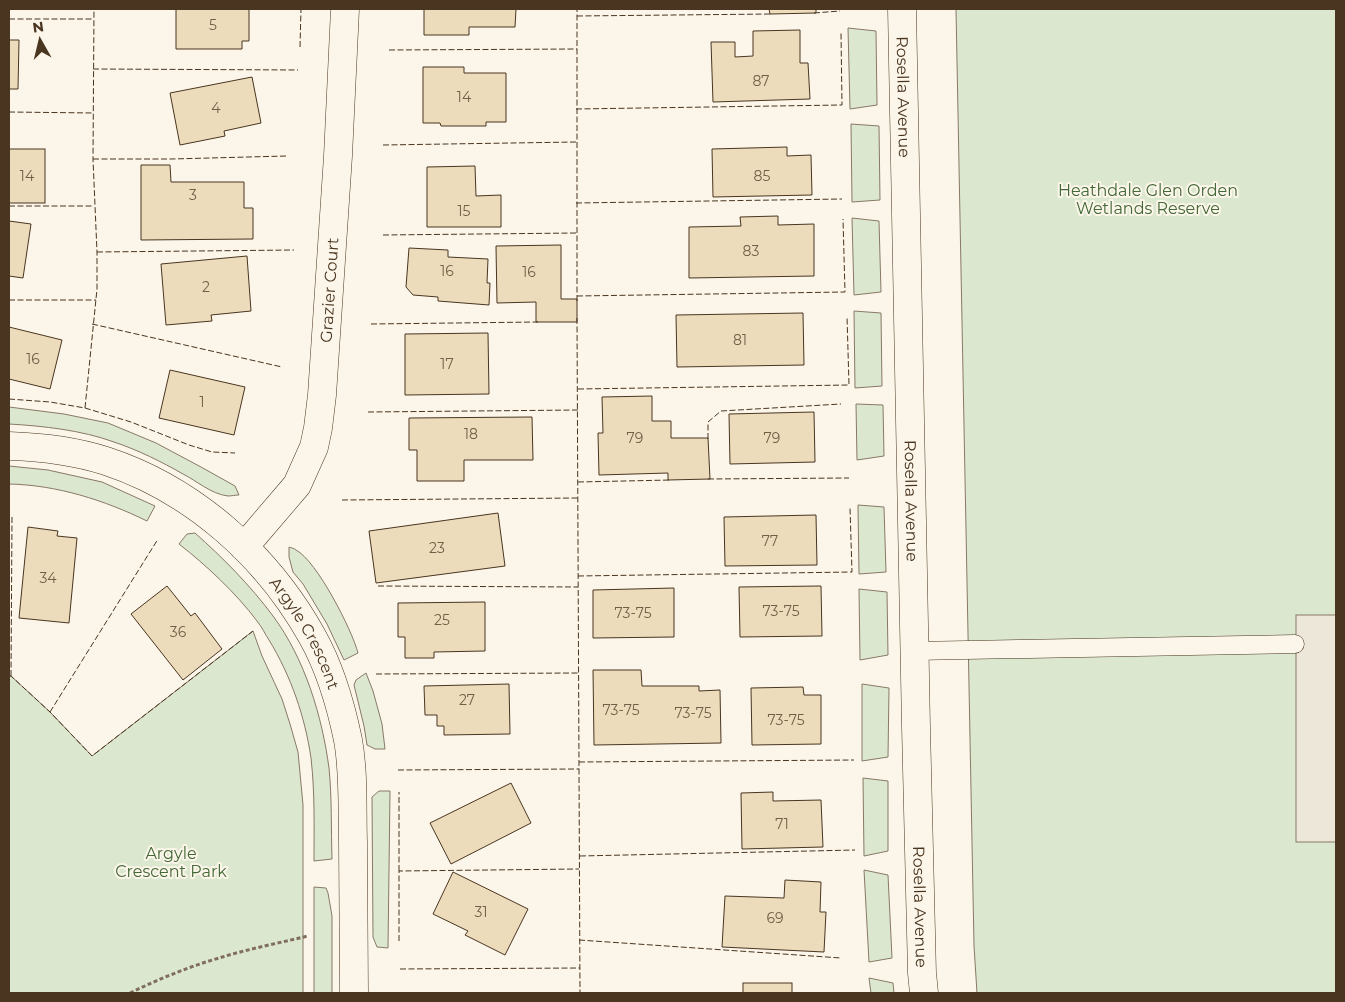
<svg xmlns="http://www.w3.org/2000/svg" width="1345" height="1002" font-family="Montserrat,sans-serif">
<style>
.green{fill:#dce7d0;stroke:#887966}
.parking{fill:#ede7d9;stroke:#887966}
.building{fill:#ecdcbc;stroke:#4a3520}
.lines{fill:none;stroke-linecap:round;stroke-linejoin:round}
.service-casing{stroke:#4a3520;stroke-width:19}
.minor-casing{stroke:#4a3520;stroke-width:29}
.tertiary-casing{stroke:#4a3520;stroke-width:29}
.path{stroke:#7f6f5c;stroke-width:3;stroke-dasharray:4 2.5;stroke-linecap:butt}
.service{stroke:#fbf6e9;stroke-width:18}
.minor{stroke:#fbf6e9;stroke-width:28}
.tertiary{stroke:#fbf6e9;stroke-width:28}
.fence{stroke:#4a3520;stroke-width:1;stroke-dasharray:6 2.5;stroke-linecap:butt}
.labels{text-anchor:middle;stroke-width:4;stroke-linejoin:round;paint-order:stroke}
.number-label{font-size:14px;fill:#725f47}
.street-label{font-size:16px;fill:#4a3520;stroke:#fbf6e9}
.park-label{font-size:16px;fill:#436837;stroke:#fbf6e9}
</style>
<rect width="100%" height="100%" fill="#fbf6e9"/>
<g class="green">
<path d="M956 9H1336V993H977L974 946Z"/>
<path d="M848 28 876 31 877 105 850 109Z"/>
<path d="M851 124 879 126 880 200 852 202Z"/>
<path d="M852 218 879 221 881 292 854 295Z"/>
<path d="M854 311 881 313 882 386 855 388Z"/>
<path d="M856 404 883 405 884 456 857 460Z"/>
<path d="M9 407 64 414 108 423 156 443 201 467 235 486 239 495C236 495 231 496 228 496 211 494 197 481 183 474 162 462 138 450 114 442 81 430 43 426 9 424Z"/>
<path d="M9 466 48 470 102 482 155 506 147 521C104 500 57 485 9 484Z"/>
<path d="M858 505 884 507 886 572 859 574Z"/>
<path d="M195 533C223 558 250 585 273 616 305 659 322 716 329 768 332 798 331 829 332 859L314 861C314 827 315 793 311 758 305 717 291 676 269 640 265 634 262 627 257 621 236 593 206 565 179 544L187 534Z"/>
<path d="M289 547C291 548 294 548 296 550 317 561 352 630 358 653L344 660 327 624 303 584 293 572 289 557Z"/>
<path d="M859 589 887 592 888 655 860 660Z"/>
<path d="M253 631 262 656 282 699 290 724 298 752 303 805V993H9V676H11L50 712 92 756Z"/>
<path d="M366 673 373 691 382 724 385 749H375L367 745 364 726 354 685 356 680Z"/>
<path d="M862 684 889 688 888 757 862 761Z"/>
<path d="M863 778 888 781V851L864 856Z"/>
<path d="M379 791H390L388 948 377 947 373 937 372 797Z"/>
<path d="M864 870 888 875 892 958 869 962Z"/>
<path d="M314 887 326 888 328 893 332 916V993H314Z"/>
<path d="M869 978 893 983 894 993H871Z"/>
</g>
<rect class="parking" x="1296" y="615" width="40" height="227"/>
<g class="building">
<path d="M176 9H249V41H242V49H176Z"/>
<path d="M424 9H516L515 27H469V35H424Z"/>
<path d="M769 9H816V13L770 14Z"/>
<path d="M800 30V63H808L810 99 713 102 711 42H735V57L753 56V31Z"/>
<path d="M9 40H19L18 89H9Z"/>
<path d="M423 67H464V73H506V122H486V126H441L440 123H423Z"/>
<path d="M252 77 261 123 224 131 225 136 180 145 170 93Z"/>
<path d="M787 147V156L811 155 812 195 713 197 712 149Z"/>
<rect x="9" y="149" width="36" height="54"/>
<path d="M141 165H170L171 182H244V208H253V239L141 240Z"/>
<path d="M475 166 476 196 501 195V227H427V167Z"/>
<path d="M778 216V225L814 224V276L689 278V227L741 226 740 217Z"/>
<path d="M9 221 31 224 23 278 9 276Z"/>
<path d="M561 245V299H577V322H536V302L497 303 496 246Z"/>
<path d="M409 248 448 250V257L488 259 487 283H490L489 305 438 301V297L413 295 406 287Z"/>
<path d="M247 256 251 311 211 315 212 321 166 325 161 264Z"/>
<path d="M803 313 804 365 677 367 676 315Z"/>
<path d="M9 327 62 340 50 389 9 379Z"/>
<path d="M488 333 489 394 405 395V334Z"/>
<path d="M170 370 245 387 234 435 159 418Z"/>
<path d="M652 396V421H671V438H708L710 479 668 480V473L599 475 598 433H603L602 397Z"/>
<path d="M814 412 815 462 730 464 729 414Z"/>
<path d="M532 417 533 460H464V481H417V450H409V418Z"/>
<path d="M498 513 505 566 376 583 369 531Z"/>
<path d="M816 515 817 565 725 566 724 517Z"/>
<path d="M28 527 58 531 57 536 77 538 69 623 19 618Z"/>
<path d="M167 586 191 616 195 613 222 649 183 680 131 614Z"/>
<path d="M821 586 822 636 740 637 739 587Z"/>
<path d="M674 588V637L593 638V590Z"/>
<path d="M485 602V651L434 652V658H405V637H398V603Z"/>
<path d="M593 670H641L642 686H699V691L720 690 721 743 594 745Z"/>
<path d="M509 684 510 734 444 735V726H437V715H425L424 686Z"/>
<path d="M803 687 804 695H821V744L752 745 751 688Z"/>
<path d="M511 783 531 823 451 864 430 823Z"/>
<path d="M773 792V801L821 800 823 847 742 849 741 793Z"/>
<path d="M453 872 528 909 505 955 465 935 468 931 433 914Z"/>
<path d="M785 880 821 882 820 912H826L824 952 722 947 725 896 784 898Z"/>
<rect x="743" y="983" width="49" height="10"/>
</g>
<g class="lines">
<defs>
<path id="service" d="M914 651 1295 644"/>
<g id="minor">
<path id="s1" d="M9 446C41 447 75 451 106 461 194 490 267 556 312 636 329 666 341 706 348 740 354 773 352 808 353 842 353 892 354 943 354 993"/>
<path id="s2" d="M244 547 297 485 314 447 318 428 322 395 338 156 345 9"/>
</g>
<g id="tertiary">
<path id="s3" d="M902 9 916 727 922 973 924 993"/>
</g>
</defs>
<use href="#service" class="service-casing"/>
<use href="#minor" class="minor-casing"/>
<use href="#tertiary" class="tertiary-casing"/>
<path class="path" d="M130 993C159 979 188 967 219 958 248 949 279 943 308 936"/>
<use href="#service" class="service"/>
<use href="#minor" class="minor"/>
<use href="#tertiary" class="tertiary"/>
<g class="fence">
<path d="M814 13 840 11"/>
<path d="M577 16 772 14"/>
<path d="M9 19H94"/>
<path d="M300 47 301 9"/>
<path d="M389 50 577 49"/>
<path d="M93 69 298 70"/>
<path d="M576 109 842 105 841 33"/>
<path d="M9 112 94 113"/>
<path d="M383 145 576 142"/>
<path d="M93 159H171L287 156"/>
<path d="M576 203 842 199"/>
<path d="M9 206H94"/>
<path d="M383 235 577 233"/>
<path d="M97 252 294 250"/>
<path d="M577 296 845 292 843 219"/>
<path d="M9 300H96"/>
<path d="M577 301V9"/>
<path d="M577 318 580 993"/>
<path d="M92 324 282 367"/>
<path d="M371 324 538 322"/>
<path d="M578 389 849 385 847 316"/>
<path d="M9 399 50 402 85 408 131 422 189 445 212 452 235 453"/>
<path d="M85 408 97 289V252L93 159 94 9"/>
<path d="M368 412 578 410"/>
<path d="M708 439V422L721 411 841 404"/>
<path d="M708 479 849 478"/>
<path d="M578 482 671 480"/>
<path d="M342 500 578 498"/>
<path d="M578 576 852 572 850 508"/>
<path d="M378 586 578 587"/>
<path d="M376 674 579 673"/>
<path d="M9 676H11L50 712 92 756 253 631"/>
<path d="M11 676 12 517"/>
<path d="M50 712 158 539"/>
<path d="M579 762 854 760"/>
<path d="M398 770 579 769"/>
<path d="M580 856 855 850"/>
<path d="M399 871V792"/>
<path d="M579 940 841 958"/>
<path d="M399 941V871L579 869"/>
<path d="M400 969 580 968"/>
</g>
</g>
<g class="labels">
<g class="number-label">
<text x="213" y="30">5</text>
<text x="761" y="86">87</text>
<text x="464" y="102">14</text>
<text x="216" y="113">4</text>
<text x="27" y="181">14</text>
<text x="762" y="181">85</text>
<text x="193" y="200">3</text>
<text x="464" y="216">15</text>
<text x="751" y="256">83</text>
<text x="447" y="276">16</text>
<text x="529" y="277">16</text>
<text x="206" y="292">2</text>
<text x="740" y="345">81</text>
<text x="33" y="364">16</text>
<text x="447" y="369">17</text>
<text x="202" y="407">1</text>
<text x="471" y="439">18</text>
<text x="635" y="443">79</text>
<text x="772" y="443">79</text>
<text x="770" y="546">77</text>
<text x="437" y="553">23</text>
<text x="48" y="583">34</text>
<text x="781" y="616">73-75</text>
<text x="633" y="618">73-75</text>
<text x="442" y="625">25</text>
<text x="178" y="637">36</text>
<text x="467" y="705">27</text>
<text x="621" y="715">73-75</text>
<text x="693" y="718">73-75</text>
<text x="786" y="725">73-75</text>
<text x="782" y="829">71</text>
<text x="481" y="917">31</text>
<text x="775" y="923">69</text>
</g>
<g class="street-label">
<text dy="6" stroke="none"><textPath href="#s3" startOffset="88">Rosella Avenue</textPath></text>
<text dy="6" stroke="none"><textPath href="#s2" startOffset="281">Grazier Court</textPath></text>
<text dy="6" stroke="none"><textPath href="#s3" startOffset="492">Rosella Avenue</textPath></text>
<text dy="6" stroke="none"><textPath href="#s1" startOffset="369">Argyle Crescent</textPath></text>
<text dy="6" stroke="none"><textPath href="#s3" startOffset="898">Rosella Avenue</textPath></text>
</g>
<g class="park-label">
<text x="1148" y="196">Heathdale Glen Orden<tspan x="1148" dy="18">Wetlands Reserve</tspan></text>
<text x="171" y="859">Argyle<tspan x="171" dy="18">Crescent Park</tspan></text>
</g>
</g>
<rect width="1345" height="1002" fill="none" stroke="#4a3520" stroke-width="20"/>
<g transform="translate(40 40) rotate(352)" stroke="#fbf6e9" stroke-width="4" paint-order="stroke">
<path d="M0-4L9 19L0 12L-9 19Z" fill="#4a3520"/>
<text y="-8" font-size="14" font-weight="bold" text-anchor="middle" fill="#4a3520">N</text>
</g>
</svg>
